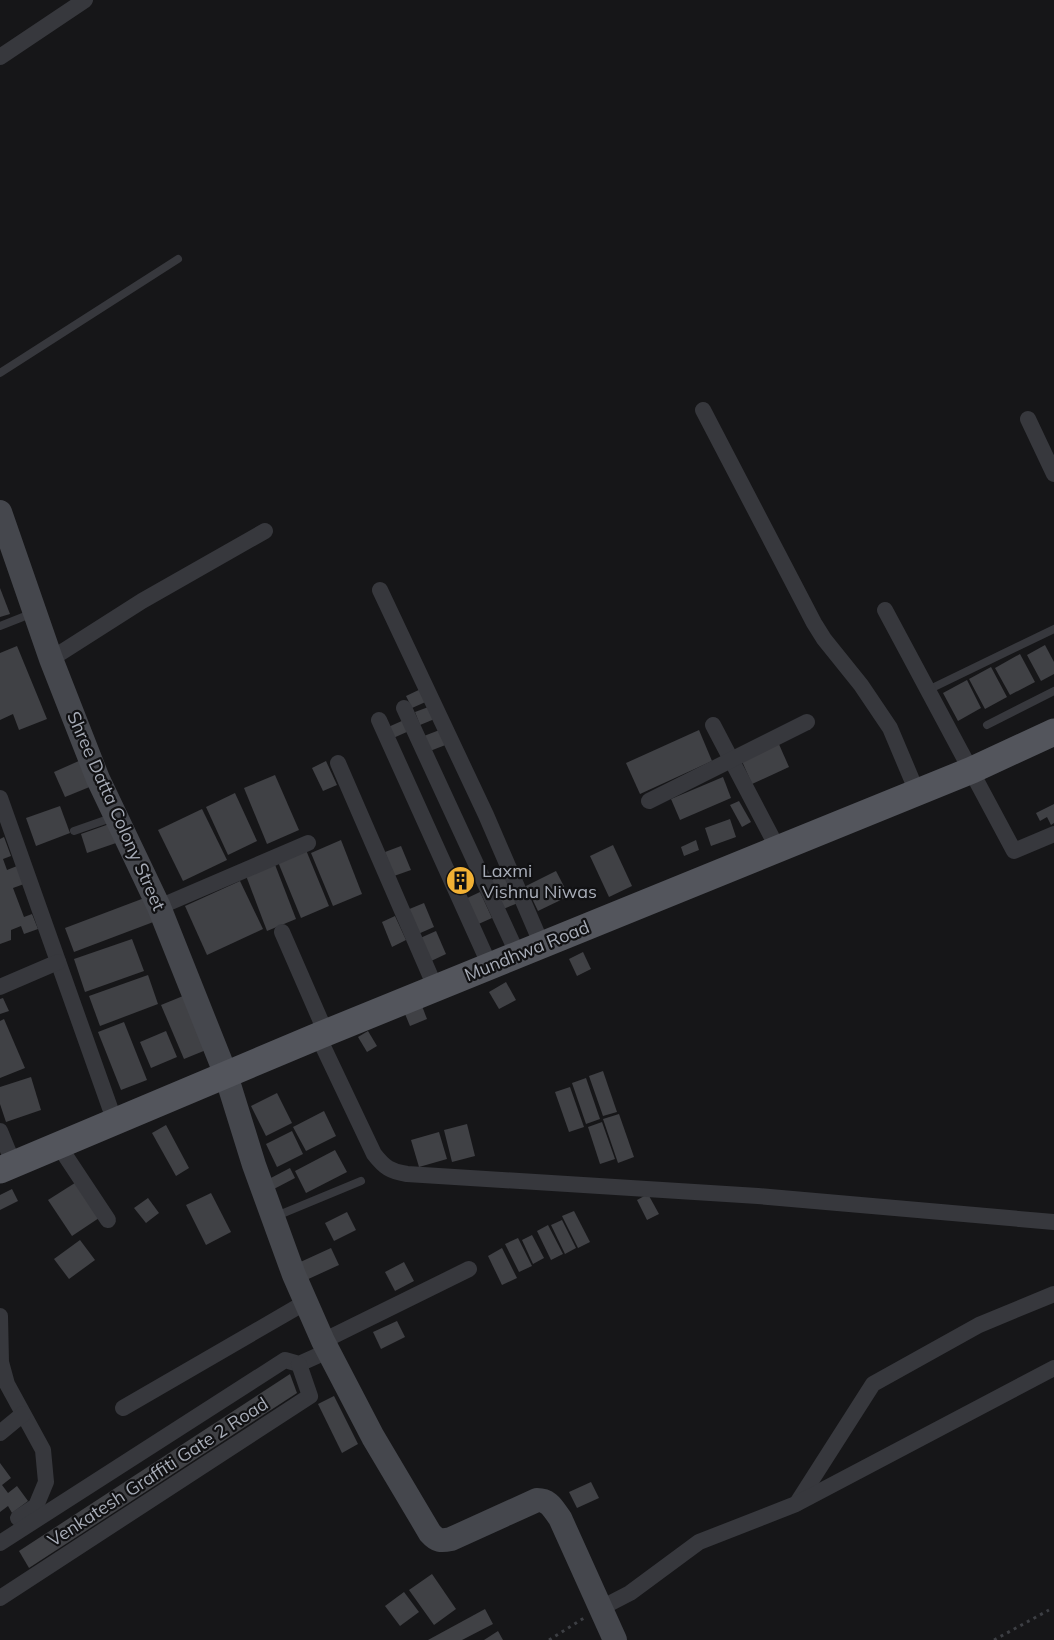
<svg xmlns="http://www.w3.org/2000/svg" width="1054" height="1640" font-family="Mulish,sans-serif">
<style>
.building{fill:#404145}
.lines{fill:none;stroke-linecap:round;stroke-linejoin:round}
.path{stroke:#3d3f44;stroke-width:3;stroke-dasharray:3 4.5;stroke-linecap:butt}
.lane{stroke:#37383d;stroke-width:8}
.street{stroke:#37383d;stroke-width:16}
.secondary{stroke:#45474d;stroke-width:24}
.primary{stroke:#53555c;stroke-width:27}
.labels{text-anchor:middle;stroke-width:4.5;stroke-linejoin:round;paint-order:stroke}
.street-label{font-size:18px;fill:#a8adb8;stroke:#111113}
.poi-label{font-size:18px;fill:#a8adb8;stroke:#111113;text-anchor:start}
</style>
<rect width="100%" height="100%" fill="#161618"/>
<g class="building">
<path d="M0 588 10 614 0 617Z"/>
<path d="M1045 645 1054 662V674L1041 681 1027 655Z"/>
<path d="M17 646 47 719 19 730 13 714 0 720V653Z"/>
<path d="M1020 654 1035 682 1010 695 995 668Z"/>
<path d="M991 667 1007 697 985 709 969 679Z"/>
<path d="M967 680 981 708 958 721 943 693Z"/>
<path d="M425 687 430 700 412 708 406 696Z"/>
<path d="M431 706 437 718 420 725 415 712Z"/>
<path d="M404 720 409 731 391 739 386 728Z"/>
<path d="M442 729 448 744 430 751 424 736Z"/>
<path d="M699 730 712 761 640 794 626 763Z"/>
<path d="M778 742 789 767 752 784 741 759Z"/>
<path d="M81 760 92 786 65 797 54 772Z"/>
<path d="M326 761 337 785 323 791 312 768Z"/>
<path d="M275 775 299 830 267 844 244 788Z"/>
<path d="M723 777 731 798 680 820 671 799Z"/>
<path d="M235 793 257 841 228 855 206 807Z"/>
<path d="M739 801 751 822 742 827 730 805Z"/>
<path d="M1054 804V823L1051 825 1047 817 1040 821 1036 813Z"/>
<path d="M60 806 70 833 36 846 26 818Z"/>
<path d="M202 809 227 860 183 881 158 830Z"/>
<path d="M730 819 736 837 711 846 705 828Z"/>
<path d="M112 823 119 842 87 853 81 834Z"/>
<path d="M4 837 11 856 3 859 7 870 17 866 24 884 13 888 24 917 32 914 38 929 24 934 21 926 11 930V940L0 944V839Z"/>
<path d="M341 840 362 894 333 906 311 853Z"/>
<path d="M696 840 699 850 684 856 681 847Z"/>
<path d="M613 845 632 886 609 897 590 856Z"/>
<path d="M401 846 411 870 394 876 385 852Z"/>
<path d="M306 850 329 906 301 918 278 862Z"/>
<path d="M274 862 296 919 267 931 245 873Z"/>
<path d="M556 871 569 896 538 911 526 886Z"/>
<path d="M465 872 471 883 458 889 452 878Z"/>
<path d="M504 874 518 903 501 910 488 882Z"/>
<path d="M240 881 263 929 207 955 185 906Z"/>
<path d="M480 892 492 918 474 926 463 900Z"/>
<path d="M147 897 156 921 74 952 65 928Z"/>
<path d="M424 903 434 927 418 934 407 910Z"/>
<path d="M395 916 406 940 392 947 382 922Z"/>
<path d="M436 931 446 954 429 962 418 939Z"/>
<path d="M132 939 144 971 85 992 74 959Z"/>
<path d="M583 952 591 969 577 976 569 959Z"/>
<path d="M148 975 158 1004 100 1026 89 996Z"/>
<path d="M506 982 516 1000 499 1009 489 992Z"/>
<path d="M183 996 206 1050 184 1059 161 1005Z"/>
<path d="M3 998 9 1011 0 1014V999Z"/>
<path d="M422 1006 427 1019 410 1026 405 1014Z"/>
<path d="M4 1019 25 1068 0 1078V1021Z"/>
<path d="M124 1022 147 1080 121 1090 98 1032Z"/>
<path d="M166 1031 177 1057 151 1068 140 1042Z"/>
<path d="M368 1031 377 1046 367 1052 358 1037Z"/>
<path d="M603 1071 617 1112 603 1116 589 1076Z"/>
<path d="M31 1077 41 1110 6 1122 0 1104V1087Z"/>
<path d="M586 1078 600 1119 586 1124 572 1083Z"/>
<path d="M570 1087 584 1127 569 1132 555 1092Z"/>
<path d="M277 1093 292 1123 266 1136 251 1106Z"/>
<path d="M324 1111 336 1136 306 1151 293 1127Z"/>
<path d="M619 1114 634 1157 618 1163 603 1119Z"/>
<path d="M602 1122 615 1159 600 1164 588 1127Z"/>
<path d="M467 1124 475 1156 452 1162 444 1130Z"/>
<path d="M166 1125 189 1168 176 1176 152 1133Z"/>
<path d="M292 1131 303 1154 277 1167 266 1144Z"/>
<path d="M439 1132 447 1159 419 1167 411 1140Z"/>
<path d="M335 1150 347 1172 306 1193 295 1171Z"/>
<path d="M290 1168 295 1178 272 1190 267 1180Z"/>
<path d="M78 1181 102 1216 72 1236 48 1200Z"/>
<path d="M12 1189 18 1201 0 1210V1195Z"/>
<path d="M211 1193 231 1232 206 1245 186 1205Z"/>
<path d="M648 1194 659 1214 647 1220 637 1200Z"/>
<path d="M148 1198 159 1213 146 1223 134 1208Z"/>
<path d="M574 1211 590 1242 578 1248 562 1216Z"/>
<path d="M347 1212 356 1230 334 1241 325 1223Z"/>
<path d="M562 1220 576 1248 565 1254 551 1225Z"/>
<path d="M548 1225 563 1254 551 1260 537 1231Z"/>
<path d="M532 1235 544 1258 533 1264 522 1240Z"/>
<path d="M518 1238 532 1266 519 1272 505 1244Z"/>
<path d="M80 1240 95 1260 69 1279 54 1259Z"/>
<path d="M331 1248 339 1265 304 1281 296 1264Z"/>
<path d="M502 1248 517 1278 502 1285 488 1256Z"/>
<path d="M404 1262 414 1281 395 1291 385 1272Z"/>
<path d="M397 1321 405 1337 381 1349 373 1332Z"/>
<path d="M290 1374 297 1393 29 1568 19 1551Z"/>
<path d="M334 1396 358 1444 342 1453 318 1404Z"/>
<path d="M0 1463 11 1478 2 1485 8 1493 17 1486 28 1501 12 1513 8 1506 0 1512Z"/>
<path d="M591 1482 599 1498 577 1508 569 1492Z"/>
<path d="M432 1574 456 1609 434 1625 409 1590Z"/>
<path d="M404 1592 419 1612 400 1626 385 1606Z"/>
<path d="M485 1609 493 1624 462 1640H428Z"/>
<path d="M498 1631 503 1640H484Z"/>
</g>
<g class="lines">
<g class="path">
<path d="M549 1640 584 1618"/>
<path d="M994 1640 1049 1610"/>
</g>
<g class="lane">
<path d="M0 373 178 259"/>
<path d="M0 626 33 613"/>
<path d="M928 690 1054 629"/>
<path d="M987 725 1054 691"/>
<path d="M74 831 114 817"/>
<path d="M274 1217 361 1181"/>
</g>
<g class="street">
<path d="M0 57 85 0"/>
<path d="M703 410 814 623 824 639 861 685 890 728 917 792"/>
<path d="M1028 419 1054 474"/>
<path d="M380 590 486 815 542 945"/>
<path d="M885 610 1014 851 1054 834"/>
<path d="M51 659 142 601 265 531"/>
<path d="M404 708 518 955"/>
<path d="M379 720 490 966"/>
<path d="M713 725 778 849"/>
<path d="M338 763 436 989"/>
<path d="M0 798 115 1122"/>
<path d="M649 801 807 722"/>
<path d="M159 907 308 843"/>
<path d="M282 932 326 1033"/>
<path d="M0 987 58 962"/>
<path d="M318 1036 374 1154C385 1168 390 1171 407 1174L758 1196 1054 1222"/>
<path d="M0 1131 14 1165"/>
<path d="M59 1146 108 1220"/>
<path d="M0 1316 1 1362 7 1384 43 1450 46 1482 36 1506 18 1518"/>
<path d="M323 1341 469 1269"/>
<path d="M123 1408 306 1302"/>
<path d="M0 1433 23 1414"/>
<path d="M797 1503 873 1384 979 1325 1054 1294"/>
<path d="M0 1543 285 1360 299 1364 328 1351"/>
<path d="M0 1598 310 1396 299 1364"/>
<path d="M601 1608 630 1593 699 1542 796 1504 1054 1368"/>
</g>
<path class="secondary" d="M0 512 51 659 98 779 159 907 226 1075 254 1165 294 1275 323 1341 373 1437 430 1533C437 1541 441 1541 451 1539L537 1500C550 1500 553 1509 560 1518L615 1640"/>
<path class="primary" d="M0 1170 318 1036 972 770 1054 732"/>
</g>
<defs>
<symbol id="building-disc" viewBox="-11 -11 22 22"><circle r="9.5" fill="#f2b134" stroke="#111113"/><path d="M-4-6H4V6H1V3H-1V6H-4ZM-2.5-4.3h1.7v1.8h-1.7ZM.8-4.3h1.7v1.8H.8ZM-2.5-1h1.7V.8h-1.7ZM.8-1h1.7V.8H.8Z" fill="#111"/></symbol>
</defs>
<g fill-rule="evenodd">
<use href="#building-disc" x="444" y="864" width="33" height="33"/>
</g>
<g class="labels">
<g class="street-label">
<text transform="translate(116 811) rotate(66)" y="6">Shree Datta Colony Street</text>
<text transform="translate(527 951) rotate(-22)" y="6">Mundhwa Road</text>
<text transform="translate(158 1472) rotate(-33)" y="6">Venkatesh Graffiti Gate 2 Road</text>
</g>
<g class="poi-label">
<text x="482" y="877">Laxmi<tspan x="482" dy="21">Vishnu Niwas</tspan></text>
</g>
</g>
</svg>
